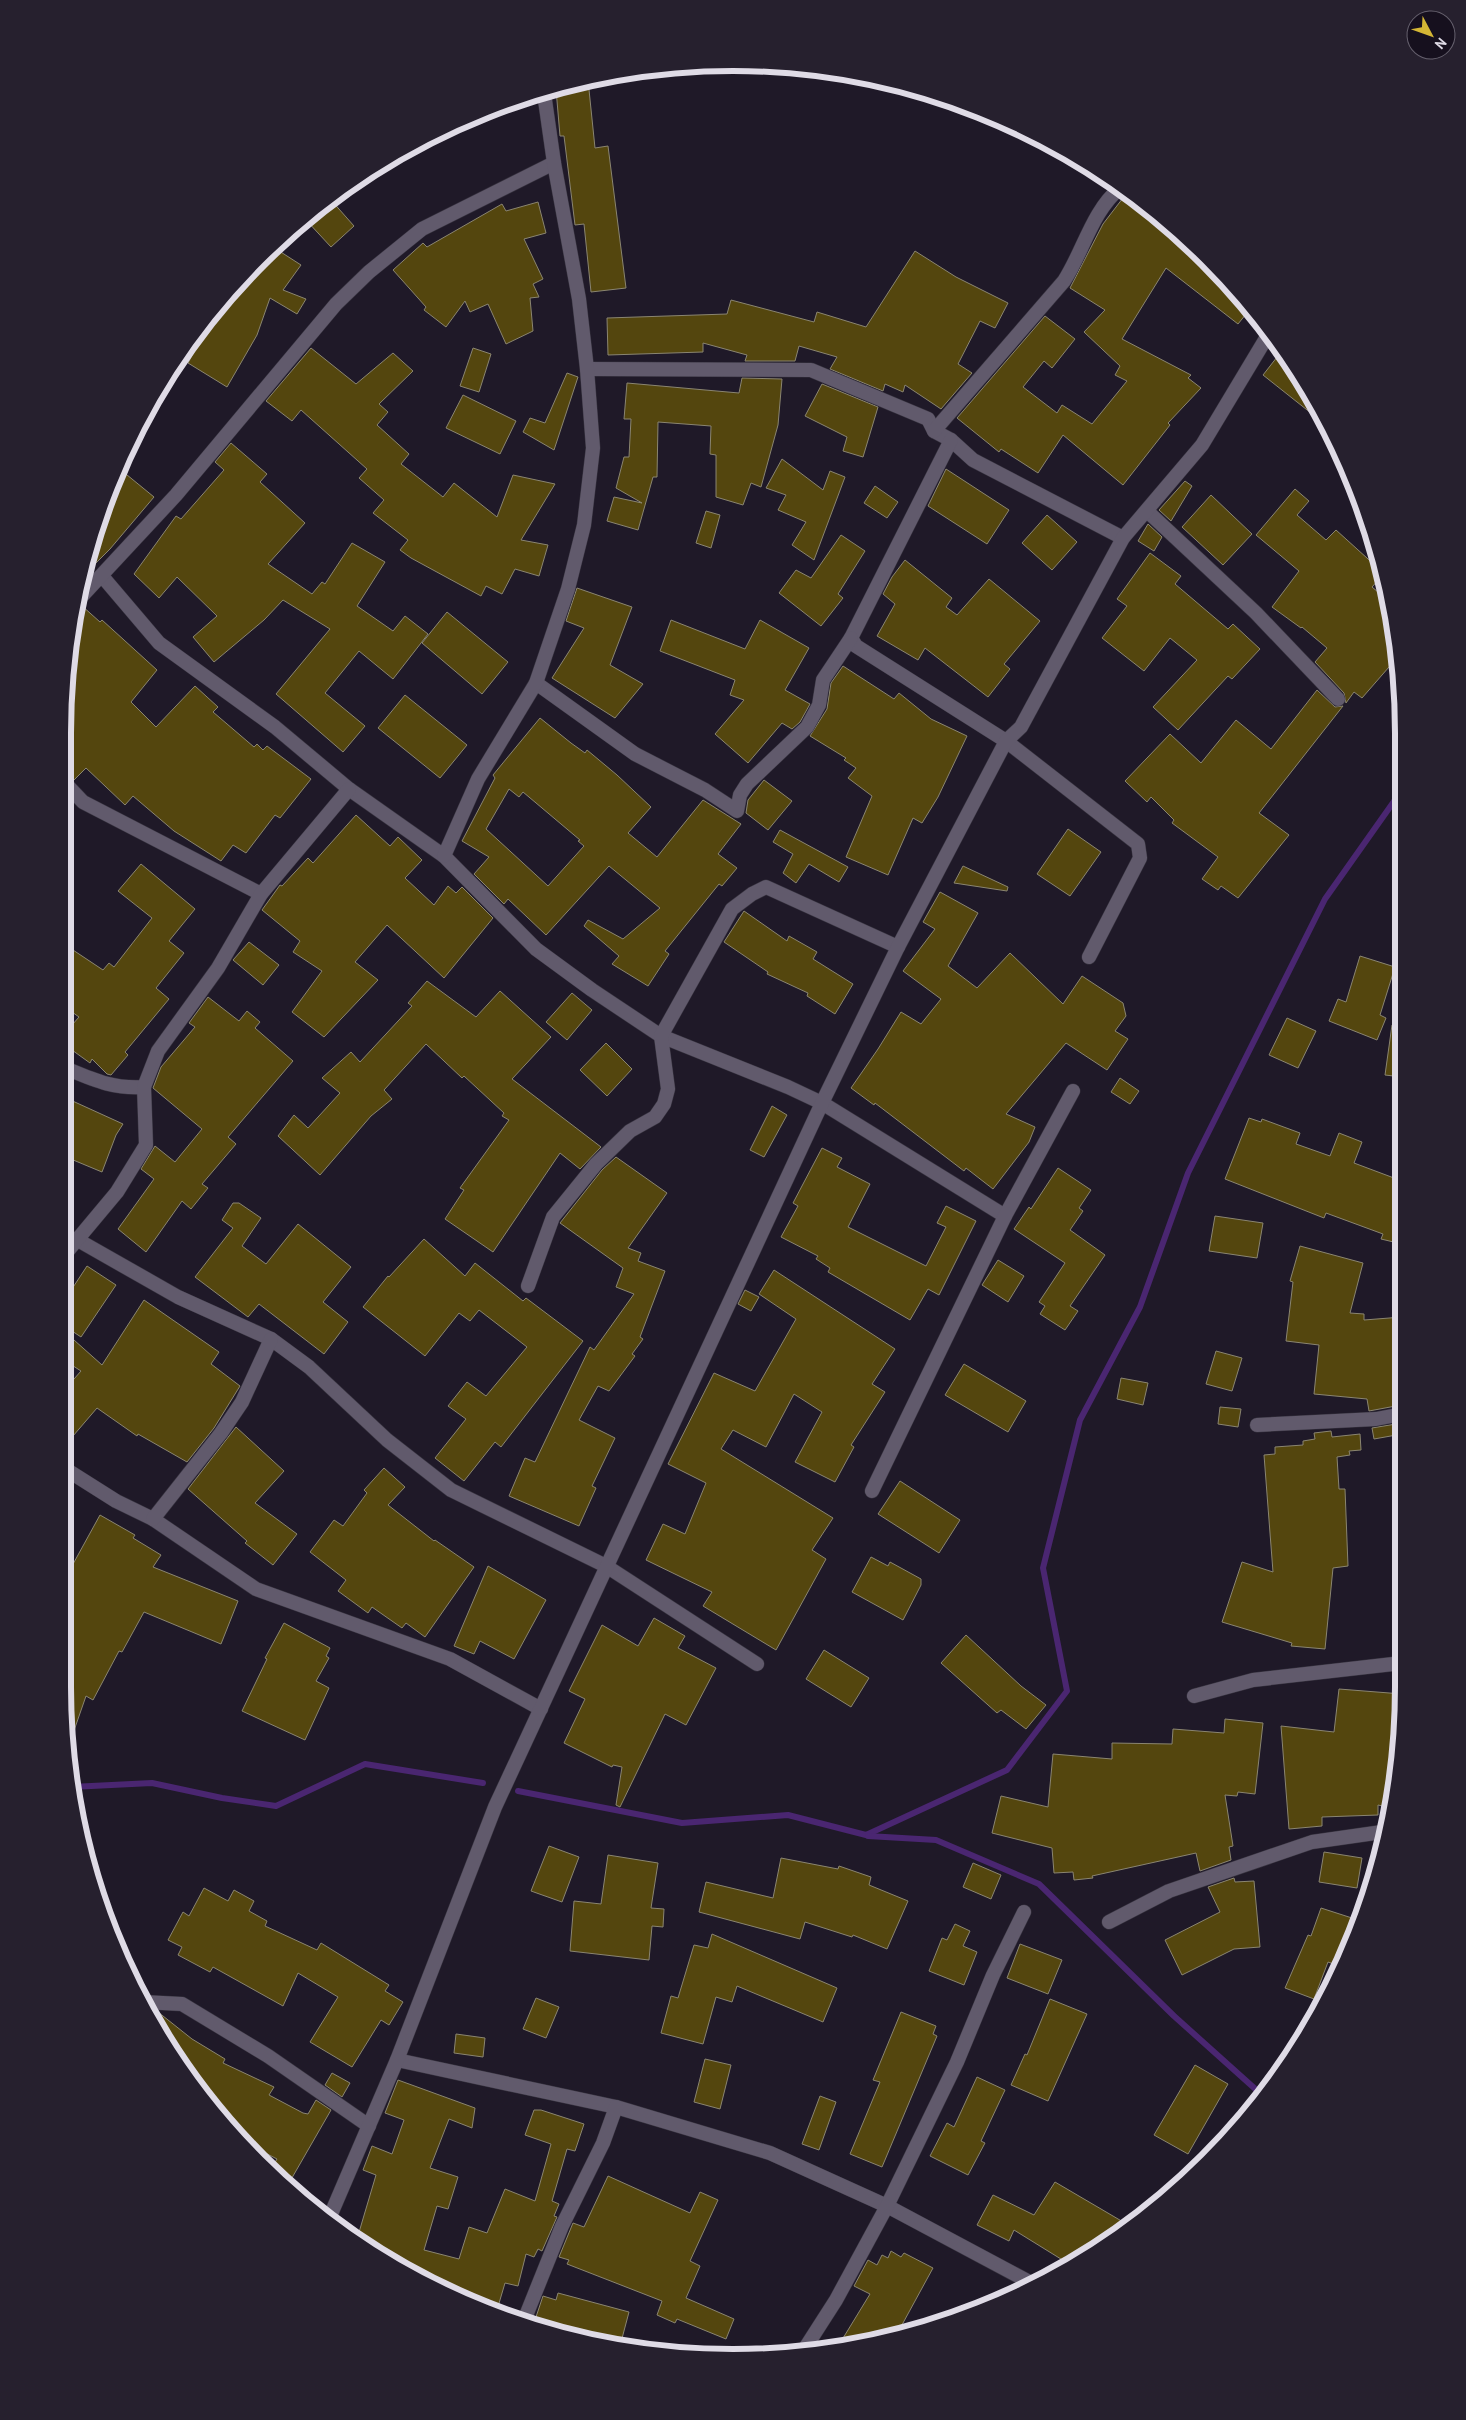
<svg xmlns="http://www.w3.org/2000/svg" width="1466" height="2420" font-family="'PT Sans',sans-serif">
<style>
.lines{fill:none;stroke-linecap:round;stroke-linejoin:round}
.stream{stroke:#4a2671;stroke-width:6}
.building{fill:#54460e;stroke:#8a8571;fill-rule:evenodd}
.minor-casing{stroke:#383440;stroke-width:15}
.tertiary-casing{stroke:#383440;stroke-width:15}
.minor{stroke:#615a6c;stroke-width:14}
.tertiary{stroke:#615a6c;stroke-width:14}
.rim{fill:none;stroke:#dfdbe6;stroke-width:6}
</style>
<rect width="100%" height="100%" fill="#1f1928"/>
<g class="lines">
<g class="stream">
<path d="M71 1787 152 1783 222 1798 276 1806 365 1764 483 1783"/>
<path d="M518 1791 682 1823 788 1815 866 1835 1007 1770 1067 1691 1043 1568 1080 1420 1140 1307 1188 1173 1325 899 1402 790"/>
<path d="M868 1836 936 1840 1039 1884 1174 2016 1262 2095"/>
</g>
</g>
<g class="building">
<path d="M588 80 595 148 608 146 626 288 591 292 584 224 575 225 564 136H560L556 89Z"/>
<path d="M1126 194 1169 237 1172 234 1237 291 1250 309 1238 324 1166 268 1122 339 1191 375 1188 378 1201 388 1168 423 1170 425 1123 485 1063 435 1038 473 1001 449 999 452 957 418 1045 316 1075 339 1052 368 1044 361 1023 387 1057 413 1062 405 1092 424 1127 381 1115 375 1120 366 1084 332 1105 310 1070 288 1103 224Z"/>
<path d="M331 200 354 226 331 247 306 220Z"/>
<path d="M538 202 546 233 524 239 543 279 533 284 539 297 530 298 533 331 506 344 488 304 470 312 465 301 446 327 424 310 426 307 393 270 423 243 427 247 502 204 506 211Z"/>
<path d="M273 247 301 265 283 290 306 299 297 314 270 298 257 335 227 387 188 363 214 313 259 259Z"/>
<path d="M915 251 956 277 1008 303 995 328 980 321 958 364 972 373 941 409 905 385 903 392 885 384 883 391 830 369 837 357 799 346 795 361H745L747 355 703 343V352L608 355 607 318 727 314 731 300 814 322 817 312 866 327Z"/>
<path d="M311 348 356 384 393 353 413 371 379 404 388 412 377 425 409 454 401 464 443 497 454 483 497 517 513 475 555 484 521 540 548 545 539 576 515 569 502 594 486 586 481 596 411 558 400 550 408 540 373 513 384 500 359 478 367 469 301 410 292 421 266 401Z"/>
<path d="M473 348 491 354 479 392 460 386Z"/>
<path d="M1281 352 1314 398 1326 425 1263 375Z"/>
<path d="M567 373 578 377 554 450 523 432 530 418 545 423Z"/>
<path d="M742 378 782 379 778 425 761 487 751 483 743 505 716 497V455L710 454 711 426 658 422 657 477H653L638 530 607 521 614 497 642 503 616 488 624 457H629L631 419H624L627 383 739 393Z"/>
<path d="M822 384 878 407 863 457 843 451 847 437 805 416Z"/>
<path d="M463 395 516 421 500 454 446 428Z"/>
<path d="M231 443 267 474 260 482 305 523 268 564 312 594 322 582 325 584 352 543 385 562 357 606 393 631 405 616 428 634 393 679 359 651 325 693 365 726 343 752 276 694 330 629 283 600 264 620 214 662 193 637 217 616 177 577 159 598 134 574 176 516 181 519 224 470 215 462Z"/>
<path d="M782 459 823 490 830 471 845 477 814 560 792 545 806 522 778 510 786 495 766 488Z"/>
<path d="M946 469 1009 510 987 544 928 506Z"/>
<path d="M121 470 154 497 110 549 88 571 98 517Z"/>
<path d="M1185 481 1192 486 1171 521 1159 510Z"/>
<path d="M875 486 898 502 887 518 864 503Z"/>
<path d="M1295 489 1309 501 1297 515 1326 540 1336 530 1378 568 1380 578 1372 587 1384 597 1399 676 1389 667 1362 698 1354 692 1346 703 1344 693 1315 662 1327 648 1302 627 1301 628 1272 607 1299 571 1256 535Z"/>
<path d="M1211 495 1252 534 1223 565 1182 527Z"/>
<path d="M706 511 720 515 711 548 696 543Z"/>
<path d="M1047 515 1077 542 1052 570 1022 543Z"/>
<path d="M1148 524 1162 537 1154 551 1138 541Z"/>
<path d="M841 535 865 551 838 594 843 598 821 626 779 593 796 570 811 578Z"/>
<path d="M1150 553 1181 576 1175 584 1228 629 1233 624 1260 649 1232 679 1228 676 1178 730 1153 707 1197 660 1170 638 1144 671 1102 638 1127 606 1117 599Z"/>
<path d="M905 560 952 598 946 607 957 615 989 579 1040 621 1004 664 1010 669 988 697 925 648 918 660 877 636 895 604 883 594 892 577Z"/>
<path d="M577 588 632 607 610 665 643 684 615 718 552 678 584 628 566 621Z"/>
<path d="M81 605 100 622 102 620 157 670 131 702 156 727 195 686 218 707 213 712 254 747 257 744 263 750 267 746 311 779 280 818 275 815 246 853 233 845 221 861 174 831 133 796 125 805 86 768 74 780 64 773V689Z"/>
<path d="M447 612 508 662 482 694 422 643Z"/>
<path d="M671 620 745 649 760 620 809 648 785 690 810 704 800 722 792 729 782 723 748 763 715 734 744 700 730 695 735 680 660 651Z"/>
<path d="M843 666 894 699 899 693 931 719 967 736 938 797 922 823 913 818 888 875 846 857 872 796 848 778 856 768 844 760 846 758 810 736 827 709 831 683Z"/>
<path d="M1317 690 1335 707 1343 706 1259 813 1289 835 1238 898 1221 886 1218 890 1202 879 1218 857 1172 823 1174 820 1151 797 1147 802 1125 781 1170 734 1201 763 1236 720 1271 749Z"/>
<path d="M405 695 467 745 440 778 378 728Z"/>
<path d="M540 718 571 743 585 753 587 750 617 775 651 807 628 833 657 857 703 800 741 824 718 854 737 868 722 886 719 884 665 951 669 954 648 986 612 964 619 956 584 926 588 920 623 939 660 908 609 866 546 935 508 899 504 904 474 874 489 857 462 841 495 778 493 775ZM509 789 519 797 523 792 580 840 578 841 584 846 548 886 486 829Z"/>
<path d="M764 780 792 801 768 830 746 813 748 800Z"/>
<path d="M356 815 390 846 398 837 422 860 405 878 434 905 448 886 456 893 462 887 493 918 444 978 387 925 355 962 378 980 324 1037 292 1012 322 971 293 952 300 941 262 910 280 885 282 886 308 858 313 863Z"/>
<path d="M1068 829 1101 852 1070 896 1037 874Z"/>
<path d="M780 830 848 867 839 882 809 864 796 883 783 873 793 854 773 842Z"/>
<path d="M141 864 195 909 169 941 184 953 156 988 169 999 125 1052 128 1055 111 1075 107 1074 92 1059 90 1063 65 1045V1033L79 1017 65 1007V959L73 950 103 970 109 963 114 967 152 918 118 891Z"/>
<path d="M963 866 1008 887 1007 891 954 883Z"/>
<path d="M940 892 978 913 948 966 977 988 1010 953 1063 1004 1082 976 1123 1003 1126 1016 1115 1031 1128 1039 1107 1070 1066 1043 1006 1114 1035 1127 1029 1142 993 1189 966 1168 964 1171 875 1103 874 1105 851 1088 878 1049 901 1012 921 1024 941 999 903 971 935 929 923 922Z"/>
<path d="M744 911 787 941 789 936 817 952 813 959 853 984 835 1014 807 996 808 993 767 974 768 972 724 942Z"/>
<path d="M249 942 279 965 263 985 233 960Z"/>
<path d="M1360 956 1395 967 1380 1015 1386 1018 1377 1040 1329 1021 1338 999 1346 1002Z"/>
<path d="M427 981 476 1017 500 991 551 1037 512 1079 601 1147 580 1169 560 1153 493 1252 445 1219 464 1190 460 1188 509 1120 502 1116 504 1113 464 1076 462 1078 426 1044 384 1090 392 1099 371 1116 320 1175 278 1136 294 1115 308 1128 340 1093 322 1078 351 1052 360 1062 412 1006 408 1003Z"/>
<path d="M572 993 592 1010 567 1040 546 1022Z"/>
<path d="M208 997 239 1021 247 1011 260 1022 255 1028 293 1061 228 1137 236 1144 202 1184 208 1188 191 1209 182 1201 146 1252 118 1229 154 1179 141 1169 155 1146 175 1162 202 1129 153 1088 161 1067 195 1027 189 1023Z"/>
<path d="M1287 1018 1316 1031 1298 1068 1269 1055Z"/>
<path d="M1392 1025 1402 1026V1077L1385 1075Z"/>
<path d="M606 1043 632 1069 607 1096 580 1070Z"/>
<path d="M1120 1078 1139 1091 1130 1104 1111 1092Z"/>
<path d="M66 1098 123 1124 116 1135 102 1172 66 1157Z"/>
<path d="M772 1106 787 1115 764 1157 750 1150Z"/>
<path d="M1249 1118 1261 1122 1262 1119 1300 1133 1296 1144 1330 1156 1339 1133 1362 1142 1354 1163 1402 1181V1244L1381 1239 1383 1234 1326 1213 1324 1218 1225 1179Z"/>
<path d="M822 1148 842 1158 837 1167 870 1184 848 1227 926 1266 946 1227 937 1223 946 1206 976 1221 939 1295 928 1289 910 1320 828 1272 830 1268 816 1259 818 1256 781 1237 798 1206 793 1203Z"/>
<path d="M616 1157 667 1193 628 1248 641 1253 638 1261 665 1271 640 1337 643 1339 632 1354 635 1356 609 1391 598 1386 579 1420 615 1438 592 1486 596 1488 579 1526 509 1496 525 1458 535 1462 590 1347 594 1350 634 1294 616 1287 623 1268 560 1223 602 1170Z"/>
<path d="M1058 1168 1091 1190 1079 1208 1083 1211 1070 1230 1105 1255 1070 1306 1078 1311 1065 1330 1040 1314 1045 1306 1039 1302 1065 1263 1014 1229 1029 1207 1031 1209Z"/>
<path d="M233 1203H239L261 1218 242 1246 266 1264 298 1224 351 1267 323 1302 348 1322 324 1354 259 1304 248 1317 195 1277 233 1228 222 1220Z"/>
<path d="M1215 1216 1263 1223 1257 1258 1209 1251Z"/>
<path d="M424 1239 465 1276 475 1263 523 1301 526 1298 583 1341 501 1447 495 1442 464 1481 435 1458 466 1419 448 1406 467 1382 486 1396 527 1347 479 1310 470 1321 459 1313 425 1356 363 1307 388 1276 389 1277Z"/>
<path d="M1300 1246 1363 1263 1350 1313 1364 1314V1320L1402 1317 1401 1405 1369 1411 1367 1399 1314 1394 1319 1345 1286 1341 1293 1282 1290 1281Z"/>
<path d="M998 1260 1024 1276 1008 1302 982 1285Z"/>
<path d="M87 1266 116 1285 81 1337 66 1327V1298Z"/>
<path d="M774 1270 895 1349 872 1384 885 1392 851 1445 854 1447 835 1482 795 1462 822 1412 794 1394 766 1447 733 1430 721 1449 833 1518 812 1550 826 1559 776 1650 703 1606 712 1592 646 1560 663 1524 685 1534 706 1483 668 1464 714 1373 755 1391 796 1319 759 1294Z"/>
<path d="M745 1290 759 1297 751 1311 738 1304Z"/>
<path d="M144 1300 219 1352 211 1364 240 1386 214 1428 187 1462 138 1434 137 1436 97 1408 67 1443V1387L81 1371 67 1362V1350L74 1340 102 1365Z"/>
<path d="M1216 1351 1242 1358 1232 1391 1206 1384Z"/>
<path d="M964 1364 1026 1401 1008 1432 945 1395Z"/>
<path d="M1121 1378 1148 1383 1143 1405 1117 1399Z"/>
<path d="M1220 1407 1241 1409 1238 1427 1218 1424Z"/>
<path d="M1402 1423V1434L1374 1439 1372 1428Z"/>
<path d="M236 1427 284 1471 255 1503 297 1534 273 1565 245 1543 247 1541 188 1489Z"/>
<path d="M1331 1431 1332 1437 1360 1434 1361 1450 1349 1451 1350 1455 1337 1457 1339 1489H1345L1348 1566 1333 1568 1325 1649 1291 1646 1292 1643 1222 1622 1242 1562 1273 1572 1264 1455 1275 1454V1447L1303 1445V1441L1315 1439 1314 1433Z"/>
<path d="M384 1468 405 1487 388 1505 434 1541 435 1540 474 1567 425 1637 406 1623 402 1628 372 1607 368 1613 338 1591 346 1580 310 1552 334 1520 343 1526 367 1493 364 1490Z"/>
<path d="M900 1481 960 1520 939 1553 878 1514Z"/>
<path d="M100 1515 135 1535 133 1538 161 1555 153 1567 238 1601 221 1644 144 1612 122 1652 119 1651 93 1700 86 1696 70 1742H68L67 1575Z"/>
<path d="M871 1557 888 1566 890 1562 921 1579V1585L903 1620 852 1592Z"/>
<path d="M488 1566 546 1600 514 1659 480 1641 474 1654 454 1646Z"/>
<path d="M654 1618 685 1636 678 1648 716 1668 686 1725 665 1714 620 1807 616 1805 622 1767 613 1765 612 1767 564 1743 585 1699 569 1691 602 1625 638 1646Z"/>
<path d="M284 1623 330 1648 326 1656 329 1658 316 1681 329 1688 305 1740 242 1711 267 1659 265 1658Z"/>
<path d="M966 1635 1021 1686 1046 1705 1026 1729 1001 1710 997 1713 941 1663Z"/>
<path d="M824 1650 869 1678 851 1707 806 1679Z"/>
<path d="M1339 1689 1402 1694V1731L1387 1807 1378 1805V1815L1322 1817V1826L1289 1829 1281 1726 1334 1732Z"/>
<path d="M1225 1719 1263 1723 1255 1794 1238 1792 1237 1796 1225 1795 1233 1846 1229 1847 1231 1860 1200 1871 1196 1853 1092 1876 1093 1878 1074 1880 1073 1872 1054 1873 1052 1848 992 1833 1001 1796 1048 1807 1053 1754 1112 1759V1743L1172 1744 1173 1729 1224 1733Z"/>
<path d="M549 1846 579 1857 562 1902 531 1891Z"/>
<path d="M1324 1852 1362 1858 1357 1888 1319 1882Z"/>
<path d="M608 1855 658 1863 651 1908 664 1909 663 1927 652 1926 649 1960 570 1951 574 1901 601 1904Z"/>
<path d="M781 1858 838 1869 839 1866 871 1877 869 1885 908 1901 887 1949 853 1935 852 1937 805 1922 800 1939 699 1912 706 1882 773 1898Z"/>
<path d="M973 1863 1001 1875 991 1899 963 1887Z"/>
<path d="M1234 1878 1235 1882 1254 1881 1260 1947 1234 1949 1182 1975 1165 1940 1220 1912 1208 1887Z"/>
<path d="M204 1888 228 1901 234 1890 254 1901 249 1911 267 1921 265 1926 317 1950 321 1943 389 1985 385 1991 403 2002 389 2025 381 2020 352 2067 310 2042 338 1997 298 1973 283 2006 213 1967 210 1972 178 1955 182 1947 168 1940 183 1912 189 1916Z"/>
<path d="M1321 1908 1352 1918 1336 1965 1328 1962 1314 1999 1285 1988 1308 1935 1311 1936Z"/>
<path d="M955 1924 970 1931 963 1946 977 1952 964 1985 929 1971 942 1938 947 1940Z"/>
<path d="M712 1934 837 1988 823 2022 737 1986 732 2002 716 1997 703 2044 661 2033 671 1996 678 1998 694 1945 708 1948Z"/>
<path d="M1020 1944 1062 1960 1048 1994 1007 1978Z"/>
<path d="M536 1998 559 2007 546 2038 523 2029Z"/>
<path d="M1050 1999 1087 2014 1048 2101 1011 2085 1025 2054 1027 2055Z"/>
<path d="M149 2011 158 2012 192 2039 225 2059 223 2063 274 2087 269 2095 303 2113 308 2114 316 2100 331 2110 289 2183 272 2167 277 2159 252 2146 201 2095Z"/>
<path d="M901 2012 936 2026 933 2034 937 2036 882 2167 850 2154 880 2082 873 2080Z"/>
<path d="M456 2034 485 2038 483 2057 454 2053Z"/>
<path d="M705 2059 731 2065 720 2109 694 2102Z"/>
<path d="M1195 2065 1228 2084 1188 2154 1154 2135Z"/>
<path d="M332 2073 350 2083 342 2097 325 2085Z"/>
<path d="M977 2077 1005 2090 981 2141 985 2143 968 2175 930 2156 947 2123 954 2127Z"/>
<path d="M398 2080 475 2108 472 2128 449 2119 430 2168 458 2177 448 2209 437 2206 424 2250 459 2259 469 2227 487 2233 505 2189 535 2201 551 2144 525 2135 534 2110H541L584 2124 575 2151 567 2149 552 2201 559 2204 554 2216 557 2217 542 2251 538 2249 534 2257 526 2254 518 2286 505 2283 497 2310 491 2308V2311L436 2288 357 2239 376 2175 363 2170 372 2146 392 2154 404 2120 385 2113Z"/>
<path d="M820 2096 836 2102 819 2150 802 2144Z"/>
<path d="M608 2176 690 2213 700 2192 718 2200 690 2261 700 2266 686 2298 734 2319 726 2339 677 2319 675 2323 657 2315 662 2301 567 2264 569 2260 559 2257 573 2223 584 2227Z"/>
<path d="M1055 2182 1130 2226 1069 2264 1014 2230 1009 2241 977 2225 993 2195 1034 2215Z"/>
<path d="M891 2251 901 2257 904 2253 933 2268 897 2334 837 2348 870 2294 854 2286 868 2260 877 2265 882 2255 888 2258Z"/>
<path d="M558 2293 629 2312 620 2346 533 2326 543 2296 556 2300Z"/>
</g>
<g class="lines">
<defs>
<g id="minor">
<path d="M587 369 811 370 928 419 934 431 951 440 973 460 1123 538"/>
<path d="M934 431 1064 281C1083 252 1092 211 1120 188"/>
<path d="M951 440 851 638 856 646 1006 741 1138 844 1140 858 1089 957"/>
<path d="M1147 511 1256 613 1338 699"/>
<path d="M102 576 159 643 275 727 349 789 444 856 536 949 592 990 661 1036 788 1087 822 1103 1005 1216"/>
<path d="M83 595 176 495 336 304 369 272 422 229 554 163"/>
<path d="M536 683 635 754 705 790 737 811 740 795 747 784 807 727 819 705 823 680 851 638"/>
<path d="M64 782 83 802 261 894"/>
<path d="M444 856 478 779 536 683 568 589 584 525 593 448 587 369 579 299 554 163 544 93"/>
<path d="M65 1068C94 1080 113 1089 144 1087"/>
<path d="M76 1239 178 1297 271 1339 309 1367 387 1440 451 1490 606 1566 757 1664"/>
<path d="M66 1253 117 1192 146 1145 144 1087 158 1051 218 968 261 894 349 789"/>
<path d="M528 1286 553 1217 596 1164 630 1131 655 1117 664 1104 668 1089 661 1036 732 909 752 894 766 887 898 947"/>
<path d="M1257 1425 1376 1419 1402 1414"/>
<path d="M67 1470 116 1501 153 1519 256 1589 450 1659 541 1709"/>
<path d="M872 1491 1005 1216 1073 1091"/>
<path d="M153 1519 221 1433 242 1402 271 1339"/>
<path d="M1194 1696 1253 1680 1402 1663"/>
<path d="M1109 1922 1169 1891 1312 1842 1382 1832"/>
<path d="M143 2002 182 2004 268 2056 369 2126"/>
<path d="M397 2060 616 2107 770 2153 887 2206 1035 2285"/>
<path d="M523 2323 562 2226 603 2143 616 2107"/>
<path d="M802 2353 836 2300 887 2206 957 2062 993 1975 1024 1912"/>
</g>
<path id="tertiary" d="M328 2221 397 2060 495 1807 822 1103 898 947 1006 741 1021 727 1123 538 1202 445 1268 335"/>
</defs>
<use href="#minor" class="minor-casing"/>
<use href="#tertiary" class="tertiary-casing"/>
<use href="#minor" class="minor"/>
<use href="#tertiary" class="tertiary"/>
</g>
<path d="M0 0H1466V2420H0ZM733 71H733A662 662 0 0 1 1395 733V1687A662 662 0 0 1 733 2349H733A662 662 0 0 1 71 1687V733A662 662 0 0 1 733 71Z" fill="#26202e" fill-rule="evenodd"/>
<path class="rim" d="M733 71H733A662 662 0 0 1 1395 733V1687A662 662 0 0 1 733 2349H733A662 662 0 0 1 71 1687V733A662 662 0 0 1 733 71Z"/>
<g transform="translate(1431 35) rotate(131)"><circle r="24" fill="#16101e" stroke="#66616e"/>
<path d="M0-4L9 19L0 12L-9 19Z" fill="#d4b635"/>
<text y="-8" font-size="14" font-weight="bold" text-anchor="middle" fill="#dfdbe6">N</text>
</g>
</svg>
